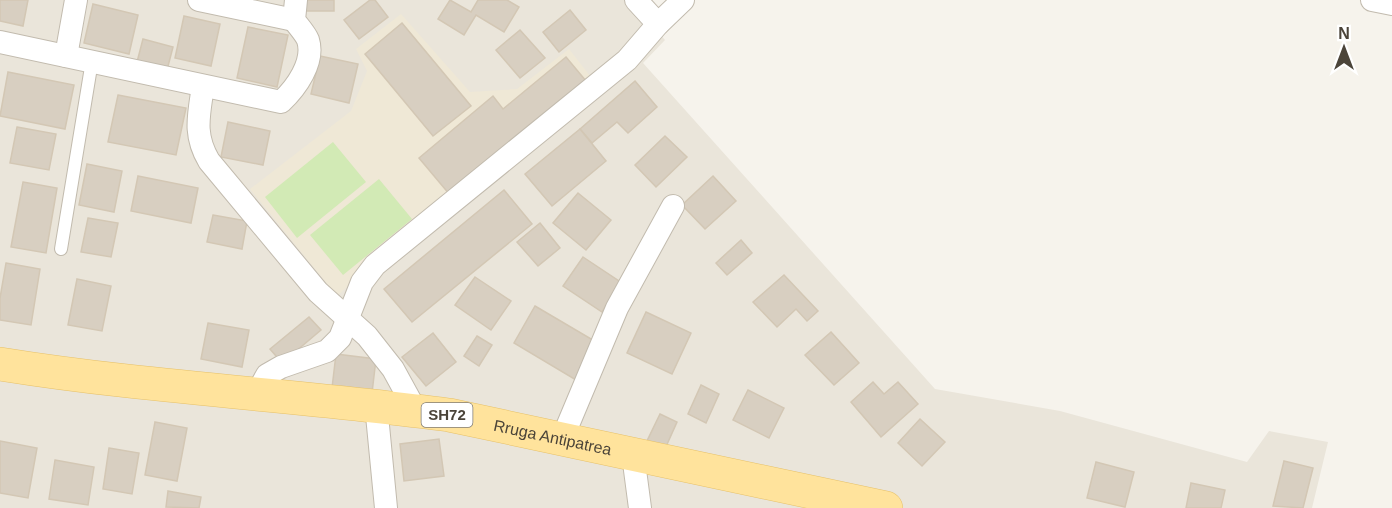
<svg xmlns="http://www.w3.org/2000/svg" width="1392" height="508" font-family="Helvetica,sans-serif">
<style>
.residential{fill:#eae5da}
.education{fill:#efe8d6}
.pitch{fill:#d2eab5}
.building{fill:#d8cfc1;stroke:#d3c7b4;stroke-width:1.5}
.lines{fill:none;stroke-linecap:round;stroke-linejoin:round}
.service-casing{stroke:#c2bbae;stroke-width:14}
.minor-casing{stroke:#c2bbae;stroke-width:24}
.primary-casing{stroke:#e6c16a;stroke-width:34}
.service{stroke:#fff;stroke-width:12}
.minor{stroke:#fff;stroke-width:22}
.primary{stroke:#ffe39c;stroke-width:33}
.labels{text-anchor:middle;stroke-width:4.5;stroke-linejoin:round;paint-order:stroke}
.shield{fill:#fff;stroke:#817c74;stroke-width:1.5}
.shield-label{font-size:15px;font-weight:bold;fill:#4b4439}
.street-label{font-size:16px;fill:#4b4439;stroke:#fff}
</style>
<rect width="100%" height="100%" fill="#f6f3ec"/>
<path class="residential" d="M0 0H630L665 40 643 63 935 389 1060 411 1247 462 1269 431 1328 442 1312 508H0Z"/>
<path class="education" d="M401 14 470 92 517 89 569 49 594 81 433 209 337 296 250 189 351 111 367 71 356 49Z"/>
<g class="pitch">
<path d="M333 142 366 182 297 238 265 197Z"/>
<path d="M379 179 412 219 343 275 310 235Z"/>
</g>
<g class="building">
<path d="M0 0H28L23 26 0 21Z"/>
<rect x="306" y="0" width="28" height="11"/>
<path d="M370 0H375L388 17 359 39 344 20Z"/>
<path d="M450 0 471 12 478 0H507L519 7 504 32 476 15 464 35 438 19Z"/>
<path d="M93 4 138 15 129 54 84 43Z"/>
<path d="M570 10 586 30 559 52 543 32Z"/>
<path d="M184 16 220 24 211 66 175 58Z"/>
<path d="M402 23 471 106 433 136 365 54Z"/>
<path d="M248 27 288 35 277 87 237 78Z"/>
<path d="M520 30 545 58 520 78 496 50Z"/>
<path d="M143 39 173 47 167 70 137 62Z"/>
<path d="M320 56 358 64 349 103 311 94Z"/>
<path d="M566 57 586 81 450 195 419 158 493 96 503 109Z"/>
<path d="M8 72 74 85 65 129 0 116Z"/>
<path d="M635 81 657 107 628 133 617 122 592 143 580 129Z"/>
<path d="M118 95 186 108 176 155 108 142Z"/>
<path d="M228 122 270 131 263 165 221 157Z"/>
<path d="M17 127 56 134 49 170 10 163Z"/>
<path d="M580 129 606 161 552 206 525 174Z"/>
<path d="M665 136 687 157 656 187 635 165Z"/>
<path d="M87 164 122 171 114 212 79 205Z"/>
<path d="M138 176 198 188 191 223 131 211Z"/>
<path d="M713 176 736 201 705 229 682 205Z"/>
<path d="M23 182 57 188 46 253 11 247Z"/>
<path d="M504 190 532 224 412 322 384 289Z"/>
<path d="M578 193 611 220 586 250 553 223Z"/>
<path d="M213 215 247 221 242 249 207 242Z"/>
<path d="M88 218 118 223 111 257 81 252Z"/>
<path d="M540 223 560 248 538 266 517 242Z"/>
<path d="M741 240 752 253 727 275 716 263Z"/>
<path d="M583 257 622 283 602 312 563 286Z"/>
<path d="M6 263 40 269 31 325 0 320V298Z"/>
<path d="M784 275 818 311 807 321 796 309 777 327 753 302Z"/>
<path d="M475 277 511 301 491 330 455 305Z"/>
<path d="M77 279 111 286 102 331 68 325Z"/>
<path d="M535 306 598 343 576 380 514 343Z"/>
<path d="M646 312 691 333 672 374 627 353Z"/>
<path d="M309 317 321 330 282 363 270 349Z"/>
<path d="M208 323 249 330 242 367 201 359Z"/>
<path d="M831 332 859 363 834 385 805 355Z"/>
<path d="M433 333 456 362 426 386 402 357Z"/>
<path d="M477 336 492 345 479 366 464 356Z"/>
<path d="M336 354 376 359 372 393 332 388Z"/>
<path d="M873 382 884 394 898 382 918 404 881 437 851 402Z"/>
<path d="M701 385 719 394 706 423 688 414Z"/>
<path d="M748 390 784 408 769 438 733 420Z"/>
<path d="M660 414 677 422 664 451 646 443Z"/>
<path d="M920 419 945 442 922 466 898 443Z"/>
<path d="M155 422 187 428 177 481 145 475Z"/>
<path d="M439 439 444 476 404 481 400 444Z"/>
<path d="M0 441 37 448 28 498 0 493Z"/>
<path d="M109 448 139 453 132 494 103 489Z"/>
<path d="M55 460 94 467 88 505 49 499Z"/>
<path d="M1284 461 1313 468 1303 508 1273 506Z"/>
<path d="M1096 462 1134 472 1125 507 1087 498Z"/>
<path d="M1191 483 1225 490 1221 508H1186Z"/>
<path d="M168 491 201 497 199 508 166 507Z"/>
</g>
<g class="lines">
<defs>
<path id="service" d="M61 249 92 61"/>
<g id="minor">
<path d="M199 0 294 20"/>
<path d="M636 0 658 24"/>
<path d="M1372 0 1392 4"/>
<path d="M0 42 281 102C296 88 315 62 308 40 305 33 298 26 294 20L296 0"/>
<path d="M66 56 76 0"/>
<path d="M203 86C199 115 193 134 209 161L318 292 367 336 393 369 416 411"/>
<path d="M256 395 267 375 281 367 327 351 340 338 362 282 375 265 627 60 658 24 683 0"/>
<path d="M376 405 386 508"/>
<path d="M562 439 617 308 673 206"/>
<path d="M633 455 640 508"/>
</g>
<g id="primary">
<path id="s1" d="M0 364C149 388 300 395 449 415L886 508"/>
</g>
</defs>
<use href="#service" class="service-casing"/>
<use href="#minor" class="minor-casing"/>
<use href="#primary" class="primary-casing"/>
<use href="#service" class="service"/>
<use href="#minor" class="minor"/>
<use href="#primary" class="primary"/>
</g>
<g class="labels">
<rect class="shield" x="421.5" y="403" width="51" height="24" rx="4.5"/>
<g class="shield-label">
<text x="447" y="420">SH72</text>
</g>
<g class="street-label">
<text dy="6" stroke="none"><textPath href="#s1" startOffset="558">Rruga Antipatrea</textPath></text>
</g>
</g>
<g transform="translate(1344 48)" stroke="#ffffff" stroke-width="4.5" paint-order="stroke">
<path d="M0-4.5L10 22L0 15L-10 22Z" fill="#4b4439"/>
<text y="-9" font-size="16" font-weight="bold" text-anchor="middle" fill="#4b4439">N</text>
</g>
</svg>
